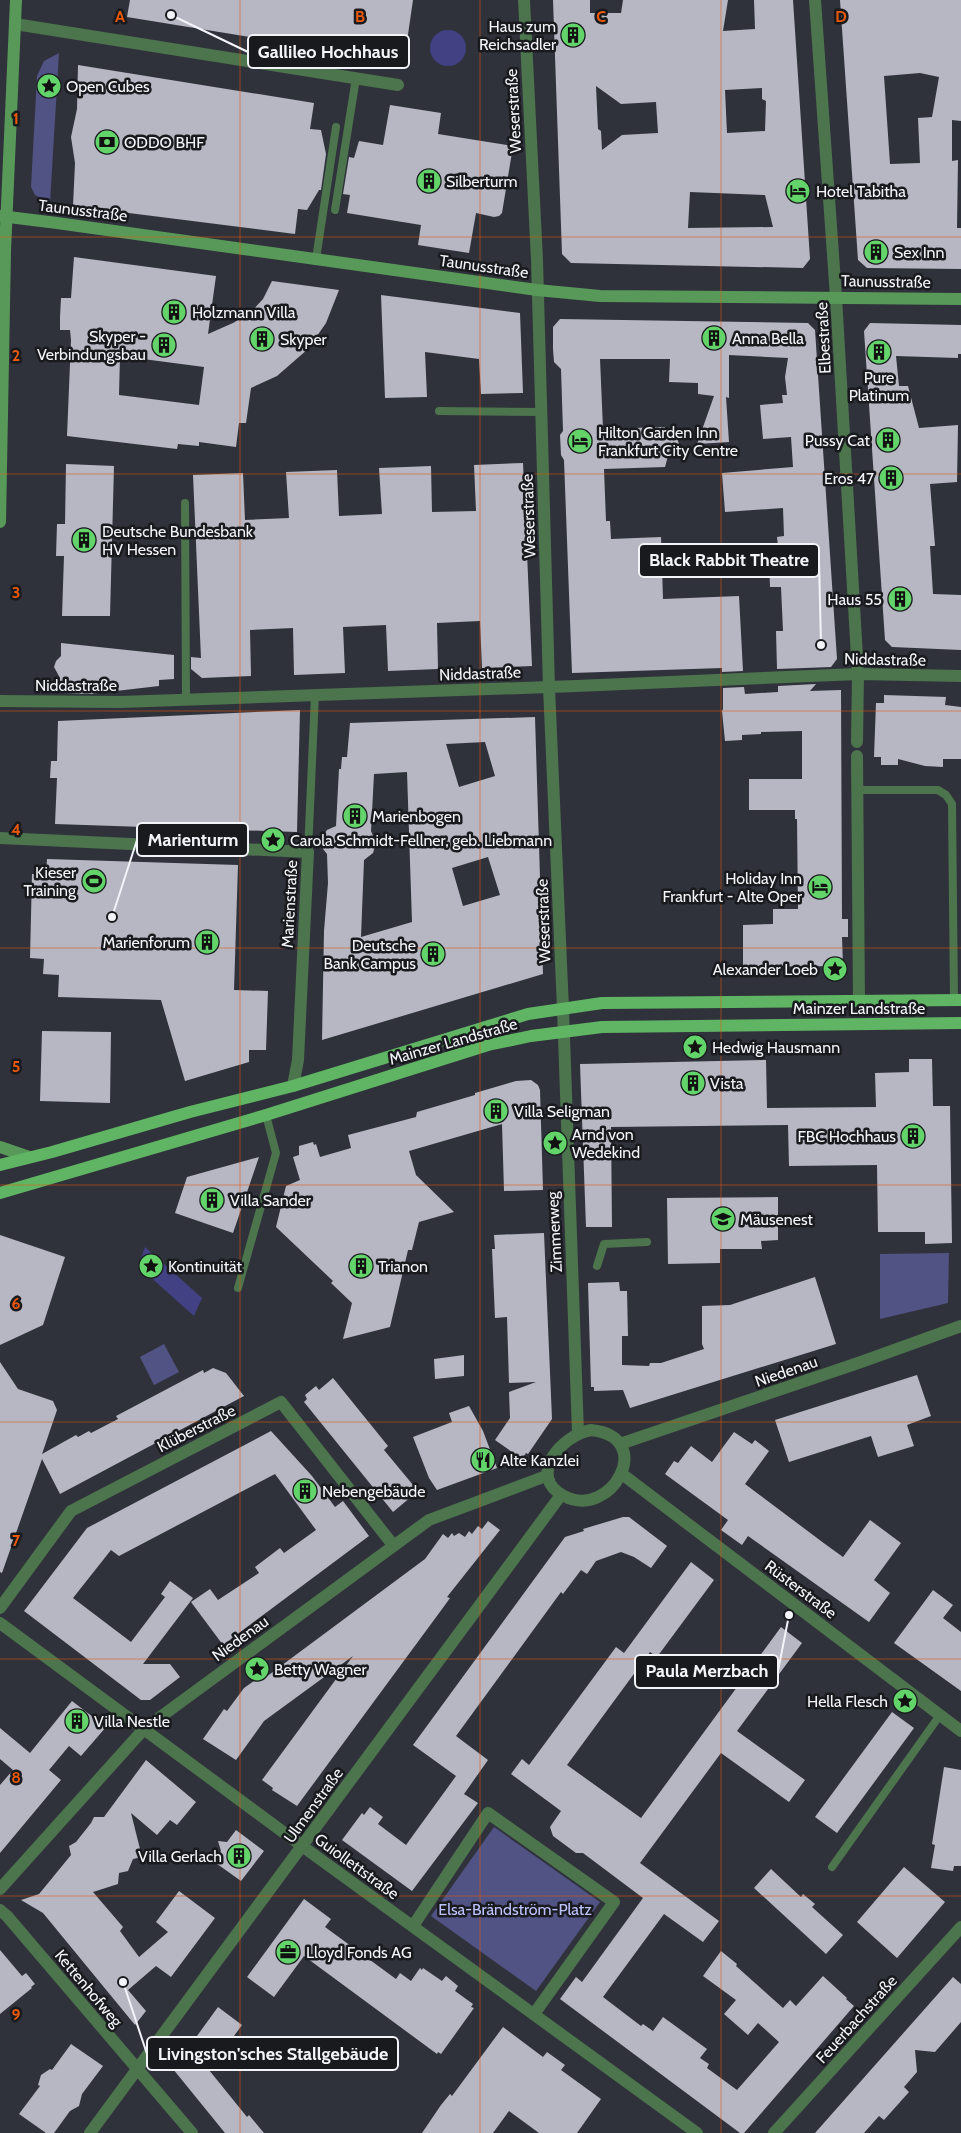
<svg xmlns="http://www.w3.org/2000/svg" width="961" height="2133" font-family="Cabin,sans-serif">
<style>
.green{fill:#505383}
.water{fill:#414184}
.building{fill:#b6b7c3;fill-rule:evenodd}
.lines{fill:none;stroke-linecap:round;stroke-linejoin:round}
.lane{stroke:#4c744d;stroke-width:8}
.street{stroke:#4c744d;stroke-width:12}
.secondary{stroke:#58995a;stroke-width:12}
.primary{stroke:#5fb563;stroke-width:12}
.grid{fill:none;stroke:#e8590c;stroke-width:1;stroke-opacity:0.55}
.labels{text-anchor:middle;stroke-width:5;stroke-linejoin:round;paint-order:stroke}
.poi-label{font-size:16px;fill:#f3f3fa;stroke:#191a1e;text-anchor:start}
.street-label{font-size:16px;fill:#f3f3fa;stroke:#191a1e}
.park-label{font-size:16px;fill:#bdc3fe;stroke:#191a1e}
.grid-label{font-size:16px;text-anchor:middle;font-weight:bold;fill:#e8590c;stroke:#191a1e;stroke-width:5;stroke-linejoin:round;paint-order:stroke}
.leader{fill:none;stroke:#f3f3fa;stroke-width:2}
.callout-dot{fill:#f3f3fa;stroke:#191a1e;stroke-width:2}
.callout{fill:#191a1e;stroke:#f3f3fa;stroke-width:2}
.callout-label{font-size:18px;text-anchor:middle;font-weight:bold;fill:#f3f3fa}
</style>
<rect width="100%" height="100%" fill="#30323b"/>
<g class="green">
<path d="M59 53 50 203 35 195 31 187 37 76 44 61Z"/>
<path d="M949 1253 948 1303 880 1319V1254Z"/>
<path d="M164 1344 179 1372 154 1385 140 1357Z"/>
<path d="M494 1827 600 1902 536 1991 431 1916Z"/>
</g>
<g class="water">
<circle cx="448" cy="48" r="18"/>
<path d="M145 1247 202 1298 194 1316 138 1266Z"/>
</g>
<g class="building">
<path d="M130 0H413L404 62 127 17Z"/>
<path d="M553 0H590V13H621L623 0H728L723 31 755 29 754 0H793L810 259 803 268 571 263 562 254ZM596 86 621 104 656 102 658 133 622 135 602 150 601 131 598 129ZM762 88V99L766 101 765 131 727 133 725 90ZM690 192 765 195 773 227 688 228Z"/>
<path d="M840 0H961V121L952 120V161L958 160 957 228H961V269L867 268 858 260ZM920 73 939 77 932 117 918 118 920 163 890 164 884 76Z"/>
<path d="M78 65 314 103 310 129 321 130 326 154 321 190H319L307 210 298 209 295 234 73 206 75 163 71 137 77 109Z"/>
<path d="M390 105 441 113 438 134 513 146 502 213 499 216 494 217 476 213 469 253 418 245 421 225 347 213 350 195 343 194 349 157 354 158 359 141 383 145Z"/>
<path d="M74 257 216 276 208 334 233 323 250 313 263 299 272 281 339 290 326 323 308 349 277 376 251 388 246 423H239L236 447 199 442V446L178 444 177 449 67 436 71 340 70 330H60V317L61 298H71ZM120 356 204 367 199 405 119 395Z"/>
<path d="M381 295 520 313 523 393 481 394 479 359 425 352 427 397 385 398Z"/>
<path d="M560 319 808 323 815 330 837 659 831 667 777 669 776 631H783L781 587H770L769 560 778 546 777 537 784 536 783 508 725 512 722 473 793 467 791 437 763 439 760 405 783 403 782 395H787L785 377 788 358 729 355V398L726 397 729 442 697 444 714 396 698 394V383L669 382 670 359H600L603 429 665 427V429L675 432 679 444 671 445 665 467 604 469 606 521H610L611 539 661 537 663 599 739 596 743 671 722 672V668L572 673 564 460 561 455 560 435 563 431 561 369 554 362 553 349V327Z"/>
<path d="M870 323 961 325V354H958V358L896 356 899 386H908L919 428 958 425 957 482 930 484 935 546H930L933 594 961 595V650L892 647 885 640 864 331Z"/>
<path d="M523 463 532 666 482 668 480 621 437 623 438 669 388 671 386 625 343 627 345 673 294 675 293 628 250 630 251 676 202 678 191 669V657L201 658 193 475 243 473 245 520 289 518 286 472 337 470 339 516 382 514 379 468 431 466 432 512 476 511 474 465Z"/>
<path d="M66 464 114 466 110 616H62L64 556H56L57 524H65Z"/>
<path d="M61 643 174 655V679L159 680V686L90 694 60 693V678L54 667 56 661 61 656Z"/>
<path d="M816 684 810 691 841 690 842 919H848V937H842L843 966 743 967V925L773 924V909H798L797 819H795V810H749V779H802V731L761 732V734L742 735V740L725 741 722 711 723 709V688L744 687 745 694 778 692V686Z"/>
<path d="M884 695 946 697 945 705 961 707V759H943V767L925 766 898 759V765H881V757H874L876 703H884Z"/>
<path d="M300 710 297 832 55 824 57 778H50L51 761H57L58 721Z"/>
<path d="M535 717 543 974 322 1040 324 931 328 883 327 854 323 849 321 839 327 830 336 826 339 769H341L342 757H347L350 723ZM485 742 495 776 459 787 446 744ZM407 772 412 922 361 937 364 860 373 853 376 843 371 831 374 774ZM488 857 500 895 463 906 452 868Z"/>
<path d="M47 859 238 865 234 990 268 991 266 1050H249V1062L185 1081 161 1000 58 997 59 975 43 974 44 959 30 958 32 874H46Z"/>
<path d="M42 1031 111 1032 110 1103 40 1101Z"/>
<path d="M909 1059H932L933 1106H950L952 1243 925 1244V1232H878L877 1165 789 1166 788 1125 611 1127 612 1227H586L580 1064 766 1060 767 1108 876 1107 875 1073 909 1072Z"/>
<path d="M531 1080 538 1085 540 1090 543 1190 504 1191 502 1124 409 1151 416 1175 454 1212 419 1222 412 1250H408L390 1327 343 1339 352 1303 331 1283 333 1281 276 1227 286 1186 300 1180 293 1157 299 1155V1146L313 1142 314 1145 316 1144 320 1157 351 1148 348 1135 416 1117 417 1112 475 1095V1093L516 1081Z"/>
<path d="M259 1157 233 1233 175 1213 187 1177Z"/>
<path d="M778 1197V1240L761 1241 762 1249H720V1263L668 1264 667 1198Z"/>
<path d="M544 1233 552 1419 528 1454 526 1453 522 1459 495 1440 510 1418 509 1392 536 1382 509 1383 507 1317 495 1318 492 1249H495L494 1235Z"/>
<path d="M0 1235 65 1257 43 1325 0 1345Z"/>
<path d="M815 1277 836 1344 630 1408 623 1390 594 1391V1387H591L588 1283 619 1282 620 1291H627L628 1336H622V1365L649 1366 650 1363H661L704 1349 702 1344V1306L730 1305Z"/>
<path d="M464 1355V1376L435 1379 434 1359Z"/>
<path d="M0 1362 18 1389 53 1401 57 1410 42 1454 76 1435 78 1437 89 1431 91 1433 118 1419 116 1416 203 1370 204 1373 213 1368 226 1373 244 1396 60 1494 42 1459 2 1573 0 1572Z"/>
<path d="M917 1375 931 1416 907 1425 914 1446 878 1457 871 1436 789 1462 775 1420Z"/>
<path d="M333 1378 388 1446 384 1450 418 1491 393 1512 304 1402 307 1399 305 1395 316 1386 319 1390Z"/>
<path d="M469 1406 483 1431 497 1468 437 1490 429 1478 413 1437 452 1422 449 1413Z"/>
<path d="M271 1431 312 1476 335 1507 343 1501 369 1536 223 1645 191 1602 210 1589 218 1600 259 1573 255 1567 280 1548 284 1553 316 1530 275 1474 119 1556 111 1550 73 1598 131 1642 165 1597 161 1594 170 1581 193 1598 143 1664H170L180 1677 150 1700H141L24 1611 87 1528Z"/>
<path d="M734 1432 752 1444 755 1440 769 1451 745 1484 825 1544 843 1557 870 1520 901 1543 874 1580 890 1593 869 1622 748 1536 742 1545 721 1530 728 1520 665 1474 674 1461 678 1463 691 1446 712 1462Z"/>
<path d="M623 1517H629L667 1546 651 1568 634 1557 621 1552 596 1561 587 1574 581 1570 563 1594 561 1592 456 1736 488 1760 464 1794 478 1803 412 1891 342 1840 362 1813 364 1815 370 1807 383 1817 378 1824 406 1845 456 1776 413 1745 565 1537 584 1531 583 1529Z"/>
<path d="M488 1521 500 1530 447 1597 450 1598 445 1605 297 1806 272 1790 273 1788 262 1780 353 1656 264 1721 236 1760 203 1739 224 1709 227 1711 244 1688 258 1678 262 1680 425 1559 443 1534 448 1538 452 1533 454 1536 459 1533 465 1537 469 1531 472 1534 478 1526 482 1529Z"/>
<path d="M691 1562 714 1580 657 1657 650 1652 567 1765 641 1818 781 1627 802 1643 737 1731 805 1780 789 1802 721 1753 640 1863 719 1921 703 1942 664 1914 603 1997 641 2026 643 2024 653 2031 663 2017 707 2049 700 2058 709 2064 707 2068 737 2090 779 2042 758 2023 748 2035 724 2014 736 2000 703 1976 721 1951 737 1964 736 1966 783 2008 790 2000 796 2006 823 1976 847 1998 846 1999 854 2006 744 2133H740L560 1999 576 1977 582 1982 643 1898 583 1853H576L553 1836 550 1827 561 1811 511 1774 522 1759 529 1765 616 1647 624 1653Z"/>
<path d="M933 1590 953 1605 943 1618 961 1632V1691L894 1643Z"/>
<path d="M72 1701 106 1727 81 1756 69 1746 49 1770 61 1780 0 1853V1785L13 1770 0 1759V1728L30 1753Z"/>
<path d="M892 1712 914 1728 837 1833 815 1817Z"/>
<path d="M146 1760 196 1802 177 1825 170 1820 157 1835 131 1813 142 1857 133 1859 128 1871 119 1873 118 1884 93 1892 123 1927 120 1931 139 1957 168 1932 156 1922 179 1891 215 1918 171 1977 156 1966 128 1990 146 2011 135 2025 43 1913 21 1900 39 1894 44 1888 71 1855 69 1846 76 1842 91 1823 94 1817H104Z"/>
<path d="M944 1767 961 1770V1866H954L953 1871 931 1868 935 1845 932 1844Z"/>
<path d="M236 1830 264 1851 241 1881 213 1861 221 1851 218 1841 227 1842Z"/>
<path d="M904 1867 945 1902 897 1958 857 1922Z"/>
<path d="M771 1869 801 1897 803 1894 815 1904 812 1907 843 1935 826 1954 754 1888Z"/>
<path d="M304 1899 331 1919 325 1927 396 1979 400 1973 411 1981 420 1968 422 1970 423 1968 442 1981 446 1976 458 1986 455 1991 473 2004 471 2007 474 2008 441 2054 438 2052 437 2054 304 1956 274 1997 247 1977Z"/>
<path d="M0 1950 22 1976 26 1973 35 1984 31 1987 32 1988 0 2014Z"/>
<path d="M953 1977 961 1984V2022L935 2052 915 2050 917 2072 904 2087 909 2092 884 2120 879 2116 864 2133H815Z"/>
<path d="M218 2007 242 2025 209 2070 247 2117 249 2115 264 2133H225L173 2069Z"/>
<path d="M503 2027 543 2057 547 2052 565 2065 561 2070 601 2099 577 2133H539L509 2111 493 2133H422L441 2105 450 2094 452 2096Z"/>
<path d="M71 2044 103 2066 82 2094 79 2106 70 2111 54 2133H46L19 2114 40 2086 38 2085 41 2075 50 2069 52 2070Z"/>
</g>
<g class="lines">
<g class="lane">
<path d="M335 210 356 78"/>
<path d="M316 259 336 127"/>
<path d="M439 411 541 412"/>
<path d="M185 503 186 700"/>
<path d="M856 790H938L946 795 952 804 954 1000"/>
<path d="M308 852 315 695"/>
<path d="M597 1266 604 1244 647 1242"/>
<path d="M238 1288 276 1153 266 1115"/>
<path d="M832 1867 940 1715"/>
</g>
<g class="street">
<path d="M524 0 537 260 549 687 563 1009 578 1433"/>
<path d="M815 0 836 297 858 674 857 742"/>
<path d="M15 24 398 85"/>
<path d="M0 701 120 702 576 686 858 674 961 676"/>
<path d="M857 756 859 1001"/>
<path d="M0 838 308 852 298 1060 293 1086"/>
<path d="M591 1430C658 1437 611 1521 564 1496 526 1476 562 1435 591 1430Z"/>
<path d="M620 1444 861 1362 961 1326"/>
<path d="M622 1474 961 1731"/>
<path d="M0 1608 71 1511 281 1402 393 1545"/>
<path d="M0 1623 302 1846 697 2133"/>
<path d="M0 1889 144 1729 429 1520 546 1476"/>
<path d="M0 1910 7 1916 192 2133"/>
<path d="M413 1926 488 1813 614 1902 534 2014"/>
<path d="M90 2133 561 1495"/>
<path d="M774 2133 961 1927"/>
</g>
<g class="secondary">
<path d="M0 216 57 223 537 290 600 296 961 299"/>
<path d="M0 522 5 251 16 0"/>
<path d="M0 1147 29 1157"/>
</g>
<g class="primary">
<path d="M0 1165 52 1152 190 1112 293 1086 528 1014 602 1003 961 1000"/>
<path d="M0 1193 266 1115 488 1045 531 1036 602 1027 961 1023"/>
</g>
</g>
<path class="grid" d="M240 0V2133M480 0V2133M721 0V2133M0 237H961M0 474H961M0 711H961M0 948H961M0 1185H961M0 1422H961M0 1659H961M0 1896H961"/>
<defs>
<symbol id="building-disc" viewBox="-11 -11 22 22"><circle r="9.5" fill="#62d469" stroke="#191a1e"/><path d="M-4-6H4V6H1V3H-1V6H-4ZM-2.5-4.3h1.7v1.8h-1.7ZM.8-4.3h1.7v1.8H.8ZM-2.5-1h1.7V.8h-1.7ZM.8-1h1.7V.8H.8Z" fill="#111"/></symbol>
<symbol id="sight-disc" viewBox="-11 -11 22 22"><circle r="9.5" fill="#62d469" stroke="#191a1e"/><path d="M0-6L1.8-2.2L6-1.7L2.9 1.2L3.7 5.4L0 3.3L-3.7 5.4L-2.9 1.2L-6-1.7L-1.8-2.2Z" fill="#111"/></symbol>
<symbol id="bank-disc" viewBox="-11 -11 22 22"><circle r="9.5" fill="#62d469" stroke="#191a1e"/><path d="M-6-4H6V4H-6ZM0-2.3a2.3 2.3 0 1 0 0 4.6a2.3 2.3 0 1 0 0-4.6Z" fill="#111"/></symbol>
<symbol id="hotel-disc" viewBox="-11 -11 22 22"><circle r="9.5" fill="#62d469" stroke="#191a1e"/><path d="M-6-4.5h1.5V1H6V5H4.5V3h-9V5H-6ZM-4 0a1.8 1.8 0 1 1 3.6 0ZM.5 0V-2.5h3Q6-2.5 6 0Z" fill="#111"/></symbol>
<symbol id="stadium-disc" viewBox="-11 -11 22 22"><circle r="9.5" fill="#62d469" stroke="#191a1e"/><path d="M0-5a6.5 5 0 1 0 0 10a6.5 5 0 1 0 0-10ZM-3.5-1.8h7v3.6h-7Z" fill="#111"/></symbol>
<symbol id="school-disc" viewBox="-11 -11 22 22"><circle r="9.5" fill="#62d469" stroke="#191a1e"/><path d="M0-5L7-2L0 1L-7-2ZM-4 1L0 2.5L4 1V4Q0 6-4 4Z" fill="#111"/></symbol>
<symbol id="restaurant-disc" viewBox="-11 -11 22 22"><circle r="9.5" fill="#62d469" stroke="#191a1e"/><path d="M-5-6h1v4h1v-4h1v4h1v-4h1v5L-1.5 .5V6h-2V.5L-5-1ZM5-6V6H3V1.5H1.5Q1.5-4 5-6Z" fill="#111"/></symbol>
<symbol id="office-disc" viewBox="-11 -11 22 22"><circle r="9.5" fill="#62d469" stroke="#191a1e"/><path d="M-6-3h4V-5.5h4V-3h4V5H-6ZM-1-4.5V-3h2v-1.5ZM-6 0V1H6V0Z" fill="#111"/></symbol>
</defs>
<g fill-rule="evenodd">
<use href="#building-disc" x="559" y="21" width="28" height="28"/>
<use href="#sight-disc" x="35" y="72" width="28" height="28"/>
<use href="#bank-disc" x="93" y="128" width="28" height="28"/>
<use href="#building-disc" x="415" y="167" width="28" height="28"/>
<use href="#hotel-disc" x="784" y="177" width="28" height="28"/>
<use href="#building-disc" x="862" y="238" width="28" height="28"/>
<use href="#building-disc" x="160" y="298" width="28" height="28"/>
<use href="#building-disc" x="700" y="324" width="28" height="28"/>
<use href="#building-disc" x="248" y="325" width="28" height="28"/>
<use href="#building-disc" x="150" y="331" width="28" height="28"/>
<use href="#building-disc" x="865" y="338" width="28" height="28"/>
<use href="#building-disc" x="874" y="426" width="28" height="28"/>
<use href="#hotel-disc" x="566" y="427" width="28" height="28"/>
<use href="#building-disc" x="877" y="464" width="28" height="28"/>
<use href="#building-disc" x="70" y="526" width="28" height="28"/>
<use href="#building-disc" x="886" y="585" width="28" height="28"/>
<use href="#building-disc" x="341" y="802" width="28" height="28"/>
<use href="#sight-disc" x="259" y="826" width="28" height="28"/>
<use href="#stadium-disc" x="80" y="867" width="28" height="28"/>
<use href="#hotel-disc" x="806" y="873" width="28" height="28"/>
<use href="#building-disc" x="193" y="928" width="28" height="28"/>
<use href="#building-disc" x="419" y="940" width="28" height="28"/>
<use href="#sight-disc" x="821" y="955" width="28" height="28"/>
<use href="#sight-disc" x="681" y="1033" width="28" height="28"/>
<use href="#building-disc" x="679" y="1069" width="28" height="28"/>
<use href="#building-disc" x="482" y="1097" width="28" height="28"/>
<use href="#building-disc" x="899" y="1122" width="28" height="28"/>
<use href="#sight-disc" x="541" y="1129" width="28" height="28"/>
<use href="#building-disc" x="198" y="1186" width="28" height="28"/>
<use href="#school-disc" x="709" y="1205" width="28" height="28"/>
<use href="#sight-disc" x="137" y="1252" width="28" height="28"/>
<use href="#building-disc" x="347" y="1252" width="28" height="28"/>
<use href="#restaurant-disc" x="469" y="1446" width="28" height="28"/>
<use href="#building-disc" x="291" y="1477" width="28" height="28"/>
<use href="#sight-disc" x="243" y="1655" width="28" height="28"/>
<use href="#sight-disc" x="891" y="1687" width="28" height="28"/>
<use href="#building-disc" x="63" y="1707" width="28" height="28"/>
<use href="#building-disc" x="225" y="1842" width="28" height="28"/>
<use href="#office-disc" x="274" y="1938" width="28" height="28"/>
</g>
<g class="labels">
<g class="poi-label">
<text x="556" y="32" text-anchor="end">Haus zum<tspan x="556" dy="18">Reichsadler</tspan></text>
<text x="66" y="92">Open Cubes</text>
<text x="124" y="148">ODDO BHF</text>
<text x="446" y="187">Silberturm</text>
<text x="816" y="197">Hotel Tabitha</text>
<text x="894" y="258">Sex Inn</text>
<text x="192" y="318">Holzmann Villa</text>
<text x="146" y="342" text-anchor="end">Skyper -<tspan x="146" dy="18">Verbindungsbau</tspan></text>
<text x="732" y="344">Anna Bella</text>
<text x="280" y="345">Skyper</text>
<text x="879" y="383" text-anchor="middle">Pure<tspan x="879" dy="18">Platinum</tspan></text>
<text x="598" y="438">Hilton Garden Inn<tspan x="598" dy="18">Frankfurt City Centre</tspan></text>
<text x="870" y="446" text-anchor="end">Pussy Cat</text>
<text x="874" y="484" text-anchor="end">Eros 47</text>
<text x="102" y="537">Deutsche Bundesbank<tspan x="102" dy="18">HV Hessen</tspan></text>
<text x="882" y="605" text-anchor="end">Haus 55</text>
<text x="372" y="822">Marienbogen</text>
<text x="290" y="846">Carola Schmidt-Fellner, geb. Liebmann</text>
<text x="76" y="878" text-anchor="end">Kieser<tspan x="76" dy="18">Training</tspan></text>
<text x="802" y="884" text-anchor="end">Holiday Inn<tspan x="802" dy="18">Frankfurt - Alte Oper</tspan></text>
<text x="190" y="948" text-anchor="end">Marienforum</text>
<text x="416" y="951" text-anchor="end">Deutsche<tspan x="416" dy="18">Bank Campus</tspan></text>
<text x="818" y="975" text-anchor="end">Alexander Loeb</text>
<text x="712" y="1053">Hedwig Hausmann</text>
<text x="710" y="1089">Vista</text>
<text x="514" y="1117">Villa Seligman</text>
<text x="572" y="1140">Arnd von<tspan x="572" dy="18">Wedekind</tspan></text>
<text x="896" y="1142" text-anchor="end">FBC Hochhaus</text>
<text x="230" y="1206">Villa Sander</text>
<text x="740" y="1225">Mäusenest</text>
<text x="168" y="1272">Kontinuität</text>
<text x="378" y="1272">Trianon</text>
<text x="500" y="1466">Alte Kanzlei</text>
<text x="322" y="1497">Nebengebäude</text>
<text x="274" y="1675">Betty Wagner</text>
<text x="888" y="1707" text-anchor="end">Hella Flesch</text>
<text x="94" y="1727">Villa Nestle</text>
<text x="222" y="1862" text-anchor="end">Villa Gerlach</text>
<text x="306" y="1958">Lloyd Fonds AG</text>
</g>
<g class="street-label">
<text transform="translate(513 111) rotate(-93)" y="6">Weserstraße</text>
<text transform="translate(83 210) rotate(7)" y="6">Taunusstraße</text>
<text transform="translate(484 266) rotate(8)" y="6">Taunusstraße</text>
<text transform="translate(886 281) rotate(1)" y="6">Taunusstraße</text>
<text transform="translate(823 338) rotate(-93)" y="6">Elbestraße</text>
<text transform="translate(528 516) rotate(-92)" y="6">Weserstraße</text>
<text transform="translate(885 659) rotate(1)" y="6">Niddastraße</text>
<text transform="translate(480 673) rotate(-2)" y="6">Niddastraße</text>
<text x="76" y="691">Niddastraße</text>
<text transform="translate(289 904) rotate(-87)" y="6">Marienstraße</text>
<text transform="translate(543 921) rotate(-92)" y="6">Weserstraße</text>
<text x="859" y="1014">Mainzer Landstraße</text>
<text transform="translate(453 1041) rotate(-16)" y="6">Mainzer Landstraße</text>
<text transform="translate(554 1232) rotate(-93)" y="6">Zimmerweg</text>
<text transform="translate(786 1371) rotate(-19)" y="6">Niedenau</text>
<text transform="translate(196 1428) rotate(-27)" y="6">Klüberstraße</text>
<text transform="translate(801 1589) rotate(37)" y="6">Rüsterstraße</text>
<text transform="translate(240 1638) rotate(-36)" y="6">Niedenau</text>
<text transform="translate(313 1805) rotate(-54)" y="6">Ulmenstraße</text>
<text transform="translate(357 1866) rotate(36)" y="6">Guiollettstraße</text>
<text transform="translate(89 1988) rotate(50)" y="6">Kettenhofweg</text>
<text transform="translate(856 2019) rotate(-48)" y="6">Feuerbachstraße</text>
</g>
<g class="park-label">
<text x="515" y="1915">Elsa-Brändström-Platz</text>
</g>
</g>
<g class="grid-label">
<text x="120" y="22">A</text>
<text x="360" y="22">B</text>
<text x="601" y="22">C</text>
<text x="841" y="22">D</text>
<text x="16" y="124">1</text>
<text x="16" y="361">2</text>
<text x="16" y="598">3</text>
<text x="16" y="835">4</text>
<text x="16" y="1072">5</text>
<text x="16" y="1309">6</text>
<text x="16" y="1546">7</text>
<text x="16" y="1783">8</text>
<text x="16" y="2020">9</text>
</g>
<path class="leader" d="M171 15L248 52M821 645L819 560M112 917L137 840M789 1615L778 1671M123 1982L147 2054"/>
<g class="callout-dot">
<circle cx="171" cy="15" r="5"/>
<circle cx="821" cy="645" r="5"/>
<circle cx="112" cy="917" r="5"/>
<circle cx="789" cy="1615" r="5"/>
<circle cx="123" cy="1982" r="5"/>
</g>
<g class="callout">
<rect x="248" y="35" width="161" height="33" rx="5"/>
<rect x="639" y="544" width="180" height="33" rx="5"/>
<rect x="137" y="823" width="111" height="33" rx="5"/>
<rect x="635" y="1655" width="143" height="33" rx="5"/>
<rect x="147" y="2037" width="251" height="33" rx="5"/>
</g>
<g class="callout-label">
<text x="328" y="58">Gallileo Hochhaus</text>
<text x="729" y="566">Black Rabbit Theatre</text>
<text x="193" y="846">Marienturm</text>
<text x="707" y="1677">Paula Merzbach</text>
<text x="273" y="2060">Livingston'sches Stallgebäude</text>
</g>
</svg>
